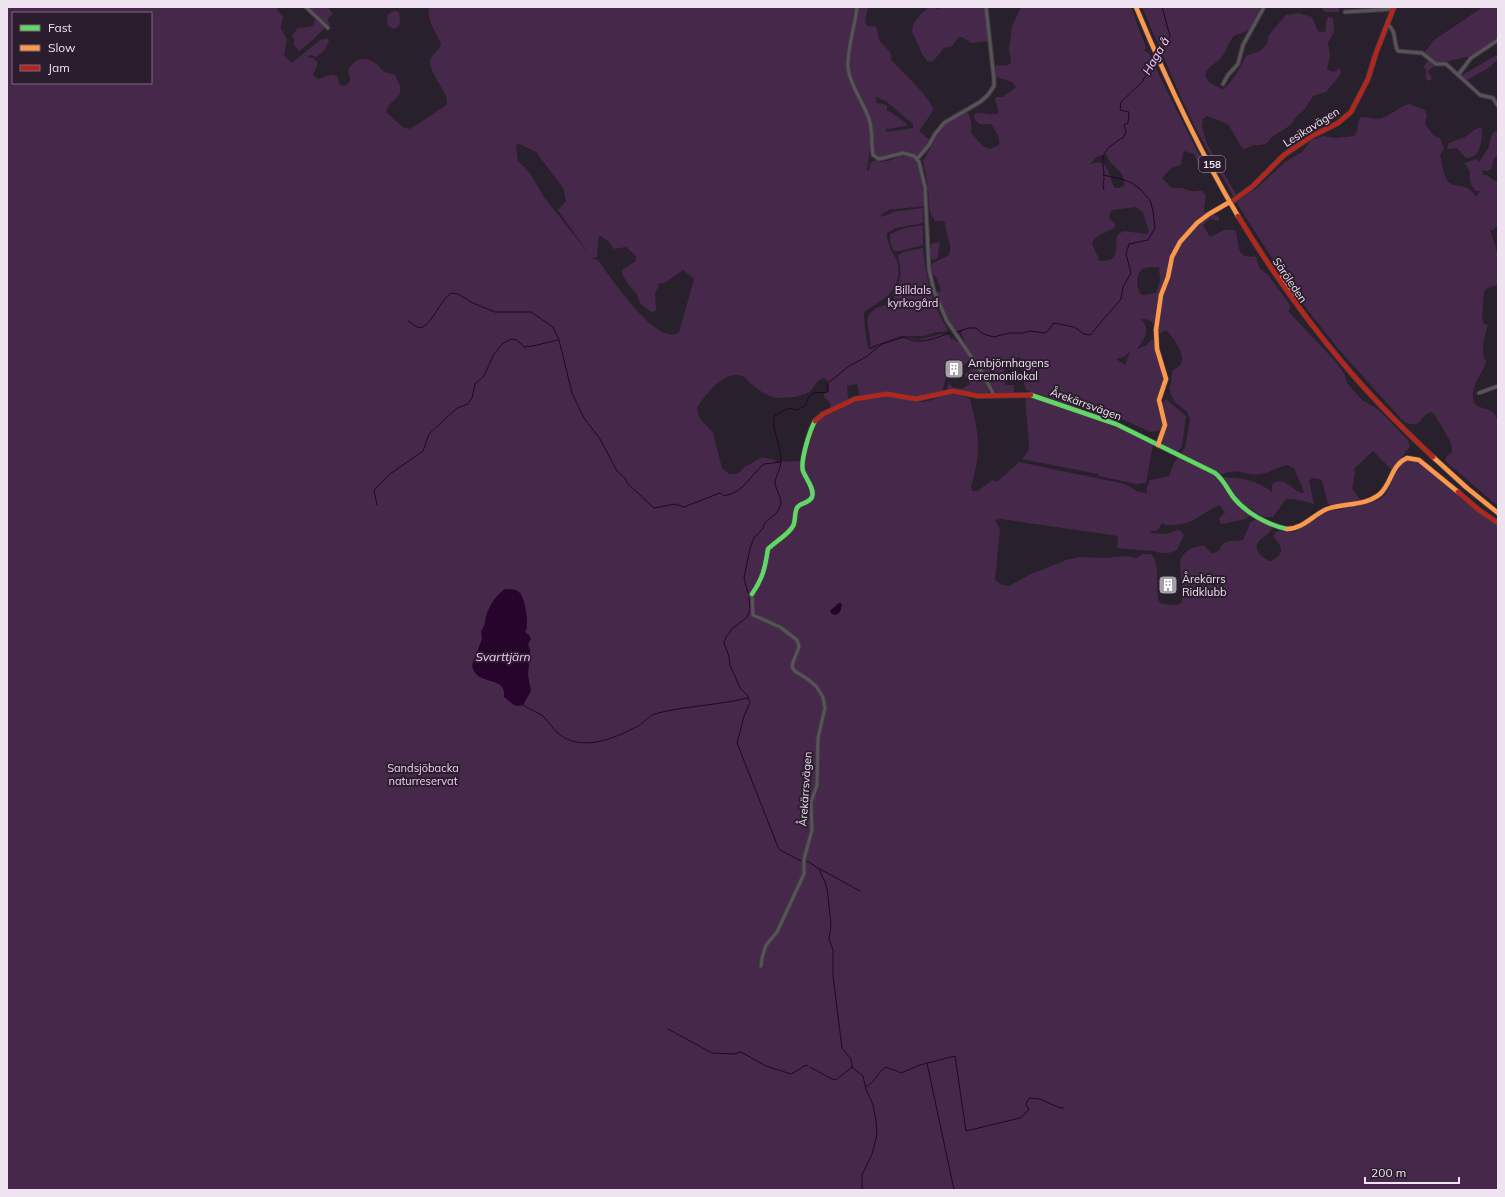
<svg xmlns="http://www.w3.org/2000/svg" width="1505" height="1197" font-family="Mulish,sans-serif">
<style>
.green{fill:#46284b;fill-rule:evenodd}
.water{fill:#26042c}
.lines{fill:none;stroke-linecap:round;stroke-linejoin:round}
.stream{stroke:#26042c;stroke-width:1}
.street-casing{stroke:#413a42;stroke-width:5}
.fast-casing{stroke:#413a42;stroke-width:6}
.slow-casing{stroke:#413a42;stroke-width:6}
.jam-casing{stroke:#413a42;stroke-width:6}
.street{stroke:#585259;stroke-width:3}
.fast{stroke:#63d668;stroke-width:4.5}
.slow{stroke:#ff974d;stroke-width:4.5}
.jam{stroke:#b3261e;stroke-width:4.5}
.labels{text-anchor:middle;stroke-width:4;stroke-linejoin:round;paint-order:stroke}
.shield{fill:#2b1d2d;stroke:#b4a8b5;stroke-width:1}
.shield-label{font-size:10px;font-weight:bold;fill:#eee4ef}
.street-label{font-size:11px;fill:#eee4ef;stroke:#2b1d2d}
.park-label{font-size:11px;fill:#f0d1f4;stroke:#2b1d2d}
.poi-label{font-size:11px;fill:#eee4ef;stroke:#2b1d2d;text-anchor:start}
.water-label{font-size:12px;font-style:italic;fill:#f7c9fe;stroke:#2b1d2d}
</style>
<rect width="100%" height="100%" fill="#28202a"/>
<g class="green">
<path d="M7 7H277V9L283 17C279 35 281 25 287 40L284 55 292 63 320 40 327 38 329 41 325 49 317 57 310 55 307 57 313 58 318 63 313 75 316 78 319 79C326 76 331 73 338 77L339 84 344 86C354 82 349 78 348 70 355 57 366 56 377 64 379 66 381 69 383 71 387 74 392 73 395 75L400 86V94L388 106 386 112 403 127 409 129 418 124 445 106C454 97 429 76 430 61 431 55 438 51 441 45 437 32 426 21 429 7H855L846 68C849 86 860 100 866 117 874 138 869 152 867 172L870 169V164L875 160 880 162 888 161 901 156 912 157 915 159 920 170 924 202 923 206 897 209H889V210L882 214 880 217 890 214 893 212 923 208V223L896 228 887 233C886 242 892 251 896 259 902 271 897 288 887 296 880 302 871 307 864 312 864 319 866 344 869 349H872L890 341 905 337 918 340 937 335 948 334 952 340 953 338 956 342H960L971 359 960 368 955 361 948 366 951 370C944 375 946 384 941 392L917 398 885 392 860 397 857 384 847 386 848 400 831 408 829 401 824 397V394L828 392C830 387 829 381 824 378 816 380 815 387 809 392 801 397 787 398 779 398 767 398 758 389 749 382 747 380 745 377 742 376 724 370 705 395 697 408L699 417 713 433 722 468 729 474H735L740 472 743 468 762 457 775 460V462L803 461C804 455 808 449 810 443 813 434 814 423 822 416 825 414 830 414 834 412 852 402 871 396 892 397 901 397 908 402 917 402 939 403 943 387 970 399 979 436 982 449 971 487L972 491H978L992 480 997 482 1019 462 1125 484 1139 492 1147 493V487L1150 480 1169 476 1174 463 1185 448 1190 419 1187 412 1175 402 1171 395 1169 387 1171 384 1172 371C1175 368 1181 366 1182 362 1184 352 1172 336 1166 330L1159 334C1156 325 1151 318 1141 319 1151 330 1145 338 1137 349L1147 345 1151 340H1153L1157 357 1165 378 1157 406 1162 418V426L1158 431 1150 432 1122 419 1121 412 1115 418 1110 420 1028 391 1025 388 1020 357 1014 359H1005L1004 362 1005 385H1014V393L999 394 996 392 981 368 966 346 965 342 961 333 963 330 956 332 945 315 936 292 941 291 936 277 933 274 930 267 933 263 949 255C953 244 945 234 945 223L943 221H935L930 212 927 181 923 161 942 127 966 112H967C972 118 972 126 971 133L984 147 990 149 999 145C1000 137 996 131 991 124 982 124 982 127 975 120L974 114C983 111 990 117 999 113L995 99 996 97H1003L1016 87 1012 82 996 77 995 66C1000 64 1005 67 1010 64L1011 62 1009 49 1012 26 1021 7H1131L1145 45 1146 48 1144 51 1149 53 1167 91 1206 168 1204 171H1202L1194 154 1184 151 1182 157 1181 165 1171 168 1162 178 1172 188C1175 188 1179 188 1182 188 1185 189 1188 191 1191 191 1194 192 1200 189 1203 192 1212 198 1193 216 1217 215L1219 217V221L1210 219 1203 225 1210 237 1224 230H1235C1239 237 1236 254 1246 256 1249 257 1252 256 1256 257L1260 269 1269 276 1290 305V309L1288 311 1335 361 1344 373 1347 383 1362 400 1376 408 1384 415 1407 439 1410 447 1405 452 1404 455 1401 458 1393 471 1373 451 1354 469 1355 473 1352 489 1360 499V501L1334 507 1328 504 1322 481 1320 479 1312 478 1309 481 1314 504C1305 502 1294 498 1286 499L1273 517H1263L1239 501 1223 477C1242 478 1257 480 1272 492V486L1273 483C1285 477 1291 489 1301 493L1304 492 1294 468 1287 465C1278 467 1269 473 1260 474 1243 476 1238 466 1219 476V479L1221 480 1251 514 1250 516 1243 520 1221 524 1219 518 1225 513 1220 505C1200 513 1195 525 1171 525 1167 525 1165 525 1162 523L1157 531H1152L1150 533V550L1148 551 1117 548 1118 536 1001 519 995 520 1000 529 995 580 1002 585 1009 586 1029 575 1066 560 1079 557 1103 558 1126 556 1136 558 1143 554H1151C1161 563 1155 589 1159 602L1163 604 1178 605 1182 602V599L1180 561C1183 551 1194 545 1205 546L1211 553C1222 553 1219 545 1226 542 1231 540 1238 541 1243 540L1250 523 1254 520C1260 520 1270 524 1272 529 1269 534 1264 536 1260 540 1251 548 1262 558 1270 561 1284 556 1284 547 1273 537L1275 533 1279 531 1293 532 1298 530 1311 520 1327 512 1372 503 1380 499 1386 494 1400 465 1408 460 1421 464 1467 503 1498 525V1190H7ZM13 13H151V83H13ZM520 144 536 152 563 188 566 201 558 210 592 258 597 257 599 235 609 242 614 249 626 247 636 256V261L622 270 623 276 628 284 637 294 640 303 651 312 656 311 655 294 659 284 666 282 683 270 694 279 679 332C658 349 609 275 598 260L593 259 544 197 530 173 518 161 516 145ZM1107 154C1106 165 1127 169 1124 186L1119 188H1115C1109 178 1108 154 1090 165L1096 157ZM1136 207 1143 212 1149 232 1146 234 1124 231 1118 234C1113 248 1123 260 1101 261L1099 260 1092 243C1096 233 1111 233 1116 225L1109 218 1110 213 1112 210ZM1159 267 1160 280 1156 293 1142 295C1136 290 1135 273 1143 269 1147 266 1155 268 1159 267ZM1130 352 1125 365 1116 359 1123 357Z"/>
<path d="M311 7H328L333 14 328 18V21L330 25 328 26 311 10Z"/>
<path d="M859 7H868L865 22 867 26H875C879 30 877 36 880 41 884 48 893 50 891 60 898 67 934 101 933 110 932 113 922 127 919 131L930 140 924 150 918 156 910 152 901 151 880 157 874 153C873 139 874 128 869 114 863 99 853 86 851 71 848 50 857 28 859 7ZM876 97 886 101 913 124V128L886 132V128L888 129 906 126 907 124 891 112 887 111V106L884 104 876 103Z"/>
<path d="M929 7 937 9 942 7H984L989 41 971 43 962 37H959L952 46 944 48 935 59 930 62 927 61 922 54 912 31 913 24 922 13Z"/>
<path d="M1142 7H1261L1252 24 1247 31 1234 36C1228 42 1227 51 1221 58 1218 62 1213 64 1209 68 1198 79 1215 86 1223 89 1231 85 1242 65 1246 56L1260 51 1267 44 1269 35 1286 15 1299 13 1312 17 1318 31 1320 32H1324L1326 30V21L1328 17 1333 18 1334 32 1328 43 1330 56 1327 70 1334 72 1340 68 1341 74 1326 92 1313 96 1304 110 1296 117 1291 125 1272 137 1267 143 1261 145H1254L1245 149 1242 148 1228 124 1207 116 1203 119 1202 127 1207 144 1236 194 1237 196 1234 198 1195 127 1179 93Z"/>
<path d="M1321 7H1339V12H1325Z"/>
<path d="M1483 7H1498V39L1471 56 1448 61 1436 62 1424 53 1434 40Z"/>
<path d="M395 10 399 13 400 20 399 26 394 29 388 26 387 20 388 14Z"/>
<path d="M316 17 325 26V28L307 45 299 51 294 45V39L292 36 298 28 313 26Z"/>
<path d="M1498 54V60L1492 64V66L1465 81 1461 76Z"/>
<path d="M1429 58 1434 66 1428 71 1432 79 1428 81 1426 79V69L1423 68Z"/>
<path d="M1410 104 1425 110 1427 116 1425 124 1434 136 1440 138 1444 149 1440 155 1441 159C1442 165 1444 175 1447 180 1453 190 1467 180 1476 197L1480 191H1476C1470 186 1469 179 1470 171L1464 163 1477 159 1479 162 1488 149 1492 134 1495 131 1498 133 1497 140 1498 144V154L1494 159 1491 169 1487 171 1482 170 1483 175H1487L1493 180 1498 182V225L1493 230H1490L1498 255V285L1487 288 1484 291 1482 319 1484 324 1488 325C1484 337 1480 351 1486 362 1482 375 1472 383 1473 398 1474 413 1492 403 1497 419L1498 506 1445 461 1446 457 1452 452 1451 443 1435 415 1431 412C1418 416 1423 430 1404 422L1341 352 1313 317 1290 286 1236 202 1256 189 1285 162 1302 152 1311 140 1324 136 1335 138 1354 136C1359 132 1357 124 1360 118 1368 115 1374 121 1382 118 1392 115 1399 106 1410 104Z"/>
<path d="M1480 128 1482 129C1482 140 1481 159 1466 158L1457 148 1448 149 1447 148 1449 143 1465 137 1476 129Z"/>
<path d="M923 225V245L899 251H894L890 242V234L905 228Z"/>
<path d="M940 242C938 248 939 253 937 259L930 260 929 249 931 248V244Z"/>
<path d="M923 248C926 278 932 304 948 330L944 332H936L924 336H901L870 347C873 333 860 319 875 309 879 306 882 306 887 306L886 302 888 300H892L894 298 893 294C898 286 902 277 900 267 900 263 898 259 898 255L903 252Z"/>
<path d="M975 367 977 368 989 387 988 393 984 395 947 390V386L950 384 955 390 957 388 962 389 970 384 964 374Z"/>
<path d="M1025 396 1033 397 1118 426 1153 445 1146 483 1136 484 1099 476 1098 474 1022 459 1029 450V444Z"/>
<path d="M1166 399 1186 416 1182 446 1180 449 1177 451 1163 446 1162 444 1166 429 1160 407Z"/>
<path d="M1177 530 1181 531 1184 535 1177 550C1168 555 1160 553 1150 550V533L1166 534Z"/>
</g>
<g class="water">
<path d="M505 589C510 589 516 589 520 593 525 598 530 626 525 632L529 635 531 639 528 644 530 650 528 675 531 691 523 705 519 706 514 705 504 697C507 674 476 688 472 665L482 639 481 631C485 627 485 621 486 616 489 606 496 595 505 589Z"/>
<path d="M839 603H841L842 605 840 612 836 615 832 614 830 612 831 610Z"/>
</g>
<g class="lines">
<g class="stream">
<path d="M1158 55 1170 36 1162 7"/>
<path d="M1104 190C1102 184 1104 182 1104 177 1104 162 1098 156 1112 145 1116 142 1119 139 1123 138L1126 132 1124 125 1128 123 1129 112 1120 110 1121 102 1142 82 1155 60"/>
<path d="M408 321 417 327 422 328C435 319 439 302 451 293L458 294 473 303 495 312H531L553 327 559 340 572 393 584 418 600 439 617 471 625 478 627 483 654 508 675 504 684 507 720 493 724 496C745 492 749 476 764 464L781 462"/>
<path d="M956 332 969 328H976L983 334 994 337 1009 333H1023L1030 331 1044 333 1047 332 1054 323 1074 327 1084 334 1090 335 1121 299 1123 287 1131 273 1126 254 1129 244 1148 240 1155 228 1153 211 1150 200 1141 190 1132 183 1122 179 1103 175"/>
<path d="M377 505 374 490 390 474 423 451 429 434 457 408 468 404 472 398 475 384 484 376 494 354 502 344 511 339 517 340 524 347 533 346 558 340"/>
<path d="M748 593 744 578 750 548 754 538 763 528 764 524C768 519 776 515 779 509 785 500 775 491 775 482 776 475 781 469 781 461 781 445 772 432 774 416L788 408 796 410 803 407 805 406 808 398 813 393 828 392 827 384 849 366 866 357 882 344 904 337C919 346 935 338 950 333"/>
<path d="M749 598 750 610 747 617 732 629 726 637 724 643 729 656 730 666 734 674 740 688 748 696 750 703 744 716 737 743 778 847 780 850 799 860 809 862 819 869 824 880 827 888 831 925 829 939 833 950V976L842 1048 851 1059 852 1067 863 1076 866 1089 873 1105 876 1121 877 1135 872 1154 862 1175V1190"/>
<path d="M523 705C530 710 538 712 544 717 549 722 553 730 560 735 584 752 615 738 638 726 645 722 649 715 658 713 687 706 718 705 748 698"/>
<path d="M820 869 860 891"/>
<path d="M668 1029 712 1053 735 1054 741 1052 766 1066 791 1074 806 1065 808 1066"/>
<path d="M927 1063 954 1190"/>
<path d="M810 1067 832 1079 836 1080 852 1067"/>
<path d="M866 1087C876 1081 877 1073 886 1067 892 1070 894 1069 901 1073L920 1065 955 1056 966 1131 1020 1118 1029 1110 1026 1105 1027 1101 1030 1098 1040 1099 1060 1108H1064"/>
</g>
<defs>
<g id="street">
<path d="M306 7 328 28"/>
<path d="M857 7C855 27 847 48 848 68 850 86 863 101 869 119 873 131 871 143 873 155L879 159 903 153 914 156 919 162 925 187 929 269 934 291 947 321 983 374 994 395"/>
<path d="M1345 12 1393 9"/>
<path d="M1388 25C1397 31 1393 43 1398 51L1422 53 1436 64H1446L1480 95 1493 98 1498 106"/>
<path d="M1458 75 1471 58 1498 40"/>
<path d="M1223 84 1228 75 1238 64 1243 45 1264 7"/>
<path d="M917 159 929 145 935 134 944 123 980 102 988 95 994 86V79L986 7"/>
<path d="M1479 393 1498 386"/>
<path d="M752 594 753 615 780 627 797 640 799 646 798 650 793 662 792 667 795 671 806 678 816 686 823 697 825 708 818 738 817 785 811 802 812 830 804 859V874L777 932 766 945 762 958 761 966"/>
</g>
<g id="fast">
<path d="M1031 395 1116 424 1215 473C1224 480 1227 489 1234 498 1246 513 1268 525 1287 529"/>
<path d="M752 594C763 578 765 568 768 549 774 543 790 533 793 526 796 521 794 513 797 508 800 502 809 504 812 497 815 489 806 479 803 471 800 461 810 430 815 421"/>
</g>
<g id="slow">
<path d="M1136 7C1166 79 1198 149 1238 216"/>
<path d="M1281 277 1297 300"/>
<path d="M1158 445 1165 425 1159 400 1166 379 1157 349 1156 330 1161 295 1168 277 1172 257 1180 242 1197 223 1209 214 1228 203"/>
<path d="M1433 457 1467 488 1498 513"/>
<path d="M1287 529C1303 529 1313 515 1327 509 1344 503 1366 506 1380 494 1392 483 1391 465 1407 458L1419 460 1458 492"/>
</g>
<g id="jam">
<path d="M1234 200 1252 187 1284 155 1312 136 1338 123 1351 112 1368 79 1376 53 1394 7"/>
<path d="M1238 216C1269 267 1303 316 1342 362 1370 396 1401 427 1433 457"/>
<path d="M815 421 823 414 855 399 887 394 916 399 953 391 978 396 1031 395"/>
<path d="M1458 492 1479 510 1498 523"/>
</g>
</defs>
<use href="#street" class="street-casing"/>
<use href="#fast" class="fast-casing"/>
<use href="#slow" class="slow-casing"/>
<use href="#jam" class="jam-casing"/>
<use href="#street" class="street"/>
<use href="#fast" class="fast"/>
<use href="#slow" class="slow"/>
<use href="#jam" class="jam"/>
</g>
<defs>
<symbol id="building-square" viewBox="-11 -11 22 22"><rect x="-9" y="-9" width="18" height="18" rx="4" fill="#a99faa" stroke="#2b1d2d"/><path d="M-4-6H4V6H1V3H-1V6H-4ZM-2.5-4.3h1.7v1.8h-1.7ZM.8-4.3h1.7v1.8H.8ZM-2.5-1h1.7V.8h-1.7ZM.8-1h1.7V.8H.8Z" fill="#fff"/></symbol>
</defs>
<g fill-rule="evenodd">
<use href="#building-square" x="943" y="358" width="22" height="22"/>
<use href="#building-square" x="1157" y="574" width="22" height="22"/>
</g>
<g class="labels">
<rect class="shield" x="1199" y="156" width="26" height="16" rx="3"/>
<g class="shield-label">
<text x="1212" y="168">158</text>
</g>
<g class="street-label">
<text transform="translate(1311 127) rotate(-32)" y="4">Lesikavägen</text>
<text transform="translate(1290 280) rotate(56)" y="4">Säröleden</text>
<text transform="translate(1086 404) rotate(20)" y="4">Årekärrsvägen</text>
<text transform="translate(805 789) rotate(-86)" y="4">Årekärrsvägen</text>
</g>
<g class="park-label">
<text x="913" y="294">Billdals<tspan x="913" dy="13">kyrkogård</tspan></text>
<text x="423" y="772">Sandsjöbacka<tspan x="423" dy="13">naturreservat</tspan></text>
</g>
<g class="poi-label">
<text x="968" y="367">Ambjörnhagens<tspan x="968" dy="13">ceremonilokal</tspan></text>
<text x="1182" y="583">Årekärrs<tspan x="1182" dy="13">Ridklubb</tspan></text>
</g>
<g class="water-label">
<text transform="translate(1156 56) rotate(-60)" y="4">Haga å</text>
<text x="503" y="661">Svarttjärn</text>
</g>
</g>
<rect width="1505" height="1197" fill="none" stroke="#eee4ef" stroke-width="16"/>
<rect x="12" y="12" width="140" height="72" fill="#2b1d2d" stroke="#796d7b"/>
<rect x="20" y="25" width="20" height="6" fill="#63d668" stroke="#796d7b"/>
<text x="48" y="32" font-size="12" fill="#eee4ef">Fast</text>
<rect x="20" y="45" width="20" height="6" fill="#ff974d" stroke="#796d7b"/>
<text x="48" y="52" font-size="12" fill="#eee4ef">Slow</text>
<rect x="20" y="65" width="20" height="6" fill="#b3261e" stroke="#796d7b"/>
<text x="48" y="72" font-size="12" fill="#eee4ef">Jam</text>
<path d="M1365 1177v6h94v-6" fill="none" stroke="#eee4ef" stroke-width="2"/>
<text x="1371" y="1177" font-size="12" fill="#eee4ef" stroke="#2b1d2d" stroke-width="3" paint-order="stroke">200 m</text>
</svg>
